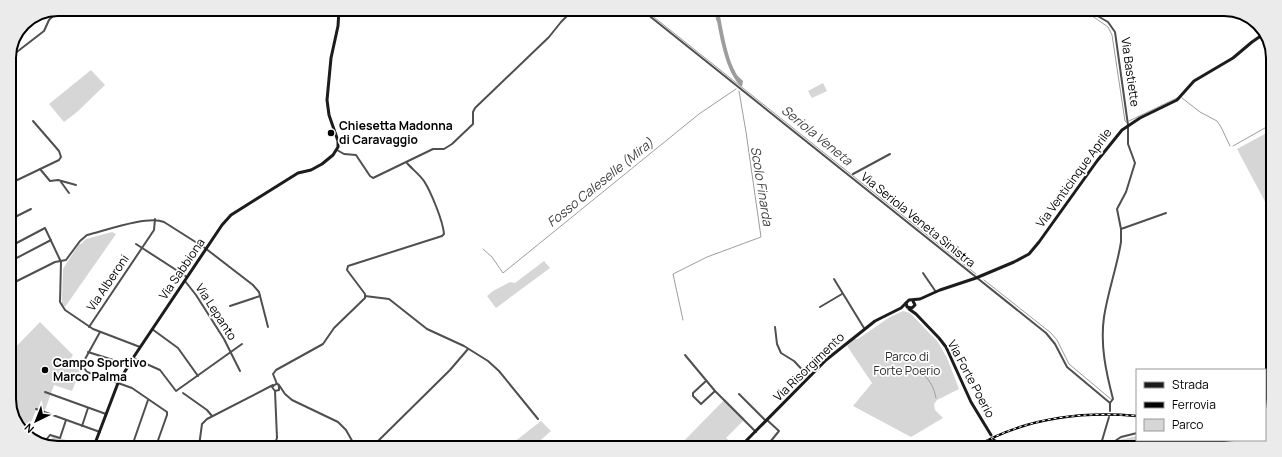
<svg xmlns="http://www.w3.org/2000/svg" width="1282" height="457" font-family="Manrope,sans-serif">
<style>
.green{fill:#d6d6d6}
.water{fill:#9d9d9d}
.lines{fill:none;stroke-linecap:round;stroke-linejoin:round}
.stream{stroke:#9d9d9d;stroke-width:1}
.street{stroke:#4f4f4f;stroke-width:2}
.secondary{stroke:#1c1c1c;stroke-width:3}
.rail-casing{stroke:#000;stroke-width:2.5}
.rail{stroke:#fff;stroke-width:1;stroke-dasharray:3;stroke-linecap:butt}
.poi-dot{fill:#000;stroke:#fff;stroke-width:1.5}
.labels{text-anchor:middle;stroke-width:3.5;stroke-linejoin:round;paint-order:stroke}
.street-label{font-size:12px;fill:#000;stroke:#fff}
.poi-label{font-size:12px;font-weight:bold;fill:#000;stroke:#fff;text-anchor:start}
.park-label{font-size:12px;fill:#2d2d2d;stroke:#fff}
.water-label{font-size:13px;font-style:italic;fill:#3e3e3e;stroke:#fff}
.rim{fill:none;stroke:#000;stroke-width:2}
</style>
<rect width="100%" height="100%" fill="#fff"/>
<g class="green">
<path d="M91 70 105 85 77 112 64 122 49 104Z"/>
<path d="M823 83 827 91 812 98 808 91Z"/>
<path d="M1272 130V210L1270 211 1237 149Z"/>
<path d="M112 232 116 234 65 307 62 304V299L63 269 79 244H81L86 239Z"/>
<path d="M544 261 550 268 496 308 487 296 493 291 510 282 515 283Z"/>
<path d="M903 311 910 313 938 342 947 358 959 389 937 400 934 404 935 410 943 418 911 437 853 406 872 383 847 346 854 339H858L890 317Z"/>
<path d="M40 322 73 355 71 358 81 368 72 391 54 385 44 413 36 410 30 425 25 423 19 428 9 402V354Z"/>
<path d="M725 399 745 419 726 438 737 447H698L695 443 700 437 691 447H678Z"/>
<path d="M541 421 551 431 534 446H509Z"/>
<path d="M1137 436V440H1140L1133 448H1111L1119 440Z"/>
<path d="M53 437 60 438 72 442 70 446 45 445Z"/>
</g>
<path class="water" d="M715 10H719C722 27 727 57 735 71 736 75 740 78 743 81L742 87C725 74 719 31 715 10Z"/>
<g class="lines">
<g class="stream">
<path d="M645 10 976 274"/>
<path d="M1085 11 1108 27 1112 35 1125 121 1126 122"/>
<path d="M715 12 717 21"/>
<path d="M1182 98 1200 112 1217 121 1221 127 1230 146"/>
<path d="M1129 121 1177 98"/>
<path d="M1233 146 1272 124"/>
<path d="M483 249 492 257 503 273 699 114 736 89"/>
<path d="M984 280 1051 333 1057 340 1069 364 1112 400"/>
<path d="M683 320 673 274 707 257 761 237 746 132 739 91"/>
<path d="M924 375C931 382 934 388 936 398"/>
</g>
<g class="street">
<path d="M642 10 1046 333 1055 344 1067 367 1110 403"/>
<path d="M1089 11 1108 22 1115 32 1128 125V144L1135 163 1126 192 1117 209 1121 229V242C1117 267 1108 291 1104 317 1100 345 1106 372 1113 399L1110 403V411"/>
<path d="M9 58 44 31 49 20 60 9"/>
<path d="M337 150 344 154 356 155 370 176 373 178 433 149H444L452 144 473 124V112L475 108 549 37 561 22 573 10"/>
<path d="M9 167 17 180"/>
<path d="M40 169 50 181 58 180 76 185"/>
<path d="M853 174 890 154"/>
<path d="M61 182 69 193"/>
<path d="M9 184 59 160 61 157 59 151 33 121"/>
<path d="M9 220 31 209"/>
<path d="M1121 229 1166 213"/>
<path d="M136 244 187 277"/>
<path d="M9 247 45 228 61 262 60 302 65 310 93 329 140 347"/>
<path d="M9 262 51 240"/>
<path d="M923 273 936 292"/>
<path d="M834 279 864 328"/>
<path d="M185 281 196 295 224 339 240 371"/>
<path d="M9 285 55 262 66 260 80 241 87 235C104 231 148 215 164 222L205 248 253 285 259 292 268 327"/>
<path d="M365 296 389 299 427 329 464 346 488 361 499 371 538 419"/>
<path d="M230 306 260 296"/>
<path d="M820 307 842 294"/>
<path d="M89 327 154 230 155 219"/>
<path d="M775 327 777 344 781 353 794 361 809 377"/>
<path d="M152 329 178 348 198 376"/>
<path d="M100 332 84 361 82 365 87 372 132 388 167 412V415L156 446"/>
<path d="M88 352 129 365"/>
<path d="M685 355 715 391 756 432"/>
<path d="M133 358 160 370 176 391 242 344"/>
<path d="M706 381 693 393V396L701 404 715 391"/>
<path d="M277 384 273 374 276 370 323 344 334 328 365 298V294L347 270 348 266 442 236 444 234C443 221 431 192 424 181 419 174 412 169 407 163"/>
<path d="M279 385 285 394 292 400 338 422 346 430 355 446"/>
<path d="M45 392 106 414"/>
<path d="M183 393 207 410 212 416"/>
<path d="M739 394 766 421"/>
<path d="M36 409 100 432"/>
<path d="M82 426 88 408"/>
<path d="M1156 440 1166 448"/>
<path d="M1163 440 1173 448"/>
<path d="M745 442 750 447"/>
<path d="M1101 444 1109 417"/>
<path d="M42 445 50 435 60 438 66 420"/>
<path d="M132 446 148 400"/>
<path d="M199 446 202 424 207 419 273 385"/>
<path d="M271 446 275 443 277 438 275 391 272 387 276 384H278L279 387V390L275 391"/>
<path d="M373 446 450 370 468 349"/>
<path d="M766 447 779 431 767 420"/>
<path d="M1107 448 1115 441 1121 437 1137 433"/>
<path d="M1153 448 1159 440"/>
</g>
<g class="secondary">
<path d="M906 303 907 307 912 308 915 305 913 301"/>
<path d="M909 309 916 314 939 338 946 347 971 402 991 435"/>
<path d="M994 440 1001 448"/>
<path d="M94 446 118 383 133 358 222 225 231 215 298 173 311 170 322 164 333 155 338 147V141L329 115 327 100 331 58 338 26 339 10"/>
<path d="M740 447 826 360 875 321 901 308 909 300 920 299 940 290 976 278 1014 262 1029 254 1039 242 1097 161 1122 130 1140 118 1177 100 1194 81 1233 58 1252 42 1265 33"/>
<path d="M1088 448H1094"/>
<path d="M1095 448 1098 444H1101L1105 448"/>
</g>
<defs>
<path id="rail" d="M975 447C1025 418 1080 411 1137 416"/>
</defs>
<use href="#rail" class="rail-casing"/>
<use href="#rail" class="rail"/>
</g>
<g class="poi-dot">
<circle cx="331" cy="133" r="4"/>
<circle cx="45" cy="370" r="4"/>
</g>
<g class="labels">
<g class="street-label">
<text transform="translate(1130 72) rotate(82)" y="4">Via Bastiette</text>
<text transform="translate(1074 178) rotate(-54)" y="4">Via Venticinque Aprile</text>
<text transform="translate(918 220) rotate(39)" y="4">Via Seriola Veneta Sinistra</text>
<text transform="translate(182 269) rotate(-56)" y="4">Via Sabbiona</text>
<text transform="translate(108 283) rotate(-56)" y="4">Via Alberoni</text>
<text transform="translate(216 312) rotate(57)" y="4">Via Lepanto</text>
<text transform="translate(809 367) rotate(-44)" y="4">Via Risorgimento</text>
<text transform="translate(971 379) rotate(62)" y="4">Via Forte Poerio</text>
</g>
<g class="poi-label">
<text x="339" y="130">Chiesetta Madonna<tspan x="339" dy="14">di Caravaggio</tspan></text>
<text x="53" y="367">Campo Sportivo<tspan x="53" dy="14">Marco Palma</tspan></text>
</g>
<g class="park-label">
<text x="907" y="361">Parco di<tspan x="907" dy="14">Forte Poerio</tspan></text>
</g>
<g class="water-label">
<text transform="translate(817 135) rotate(39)" y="5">Seriola Veneta</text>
<text transform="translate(600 182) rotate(-39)" y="5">Fosso Caleselle (Mira)</text>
<text transform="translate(762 186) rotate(81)" y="5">Scolo Finarda</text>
</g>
</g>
<path d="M0 0H1282V457H0ZM58 16H1224A42 42 0 0 1 1266 58V399A42 42 0 0 1 1224 441H58A42 42 0 0 1 16 399V58A42 42 0 0 1 58 16Z" fill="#ebebeb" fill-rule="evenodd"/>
<path class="rim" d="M58 16H1224A42 42 0 0 1 1266 58V399A42 42 0 0 1 1224 441H58A42 42 0 0 1 16 399V58A42 42 0 0 1 58 16Z"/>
<rect x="1136" y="369" width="130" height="72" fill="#ffffff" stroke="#999999"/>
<rect x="1144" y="382" width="20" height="6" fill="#1c1c1c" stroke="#999999"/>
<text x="1172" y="389" font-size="12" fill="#000000">Strada</text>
<rect x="1144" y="402" width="20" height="6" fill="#000000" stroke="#999999"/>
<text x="1172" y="409" font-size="12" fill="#000000">Ferrovia</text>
<rect x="1144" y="419" width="20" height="12" fill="#d6d6d6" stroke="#999999"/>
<text x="1172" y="429" font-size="12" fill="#000000">Parco</text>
<g transform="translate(36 421) rotate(223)" stroke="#ffffff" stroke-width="3" paint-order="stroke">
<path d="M0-3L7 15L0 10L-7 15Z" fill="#000000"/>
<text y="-6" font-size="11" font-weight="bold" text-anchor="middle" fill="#000000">N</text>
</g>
</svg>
